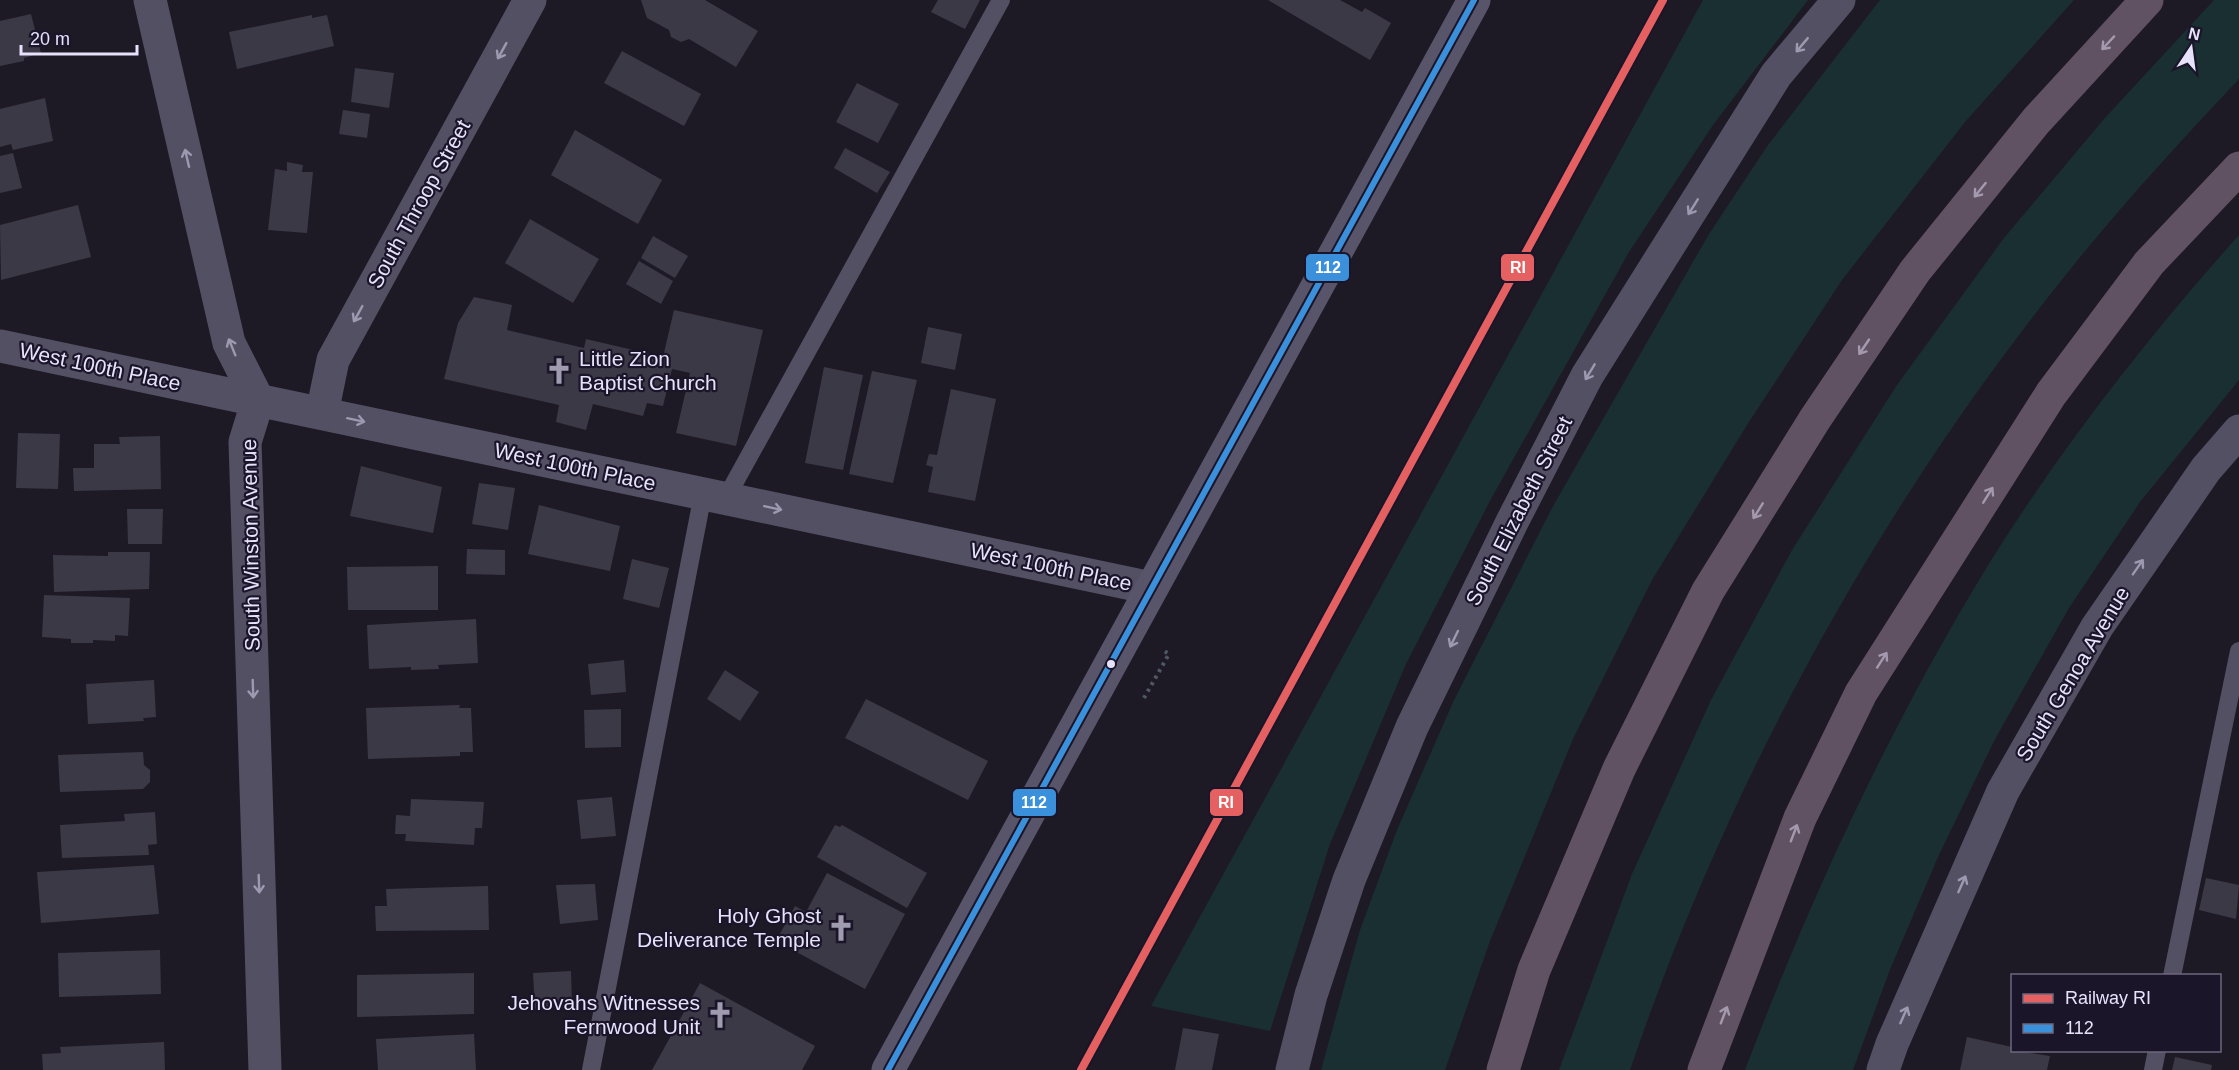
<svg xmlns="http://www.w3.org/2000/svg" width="2239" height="1070" font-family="Arial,sans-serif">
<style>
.green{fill:#1a2f32}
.building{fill:#3c3946}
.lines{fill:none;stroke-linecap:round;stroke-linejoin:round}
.path{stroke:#4f5764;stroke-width:4;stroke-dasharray:3 4.5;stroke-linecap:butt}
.service{stroke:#535064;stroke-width:18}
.minor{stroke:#535064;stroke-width:33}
.tertiary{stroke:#535064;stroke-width:33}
.secondary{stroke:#58556a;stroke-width:33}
.motorway{stroke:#615263;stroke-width:33}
.bus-1-casing{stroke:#1b152a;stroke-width:10}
.bus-1{stroke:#3a90db;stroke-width:6}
.rail-1-casing{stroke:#1b152a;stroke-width:12}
.rail-1{stroke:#e56161;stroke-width:8}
.oneway{stroke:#a49aaf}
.oneway2{stroke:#9d99b0}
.bus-dot{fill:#e7e2fb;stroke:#1b152a;stroke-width:2}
.labels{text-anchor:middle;stroke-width:4.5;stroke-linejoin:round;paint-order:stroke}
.street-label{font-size:21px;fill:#e7e2fb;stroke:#1b152a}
.poi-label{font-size:21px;fill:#e7e2fb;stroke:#1b152a;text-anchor:end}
.line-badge{stroke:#1b152a;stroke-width:2}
.badge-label{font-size:16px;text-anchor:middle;font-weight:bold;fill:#fff}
</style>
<rect width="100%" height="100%" fill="#1d1a25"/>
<g class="green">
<path d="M1703 0H1808L1713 125 1629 252 1491 499 1406 664 1330 844 1270 1031 1151 1006Z"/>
<path d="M1880 0H2074L1965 122 1842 280 1747 425 1652 580 1573 739 1490 941 1445 1070H1321L1360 930 1397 830 1454 700 1552 508 1709 234 1768 145Z"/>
<path d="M2214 0H2239V79C2173 149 2108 220 2049 296 1867 528 1725 791 1630 1070H1559L1632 874 1711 700 1792 550 1897 385 2004 238 2104 119Z"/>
<path d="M2239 235V380L2140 502 2069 608 1994 741 1938 857 1889 972 1853 1070H1745C1811 896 1890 726 1987 567 2060 449 2147 338 2239 235Z"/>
</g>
<g class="building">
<path d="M641 0H705L758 31 736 67 689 39 681 42 671 37 669 30 647 18Z"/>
<path d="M938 0H980L965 29 931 12Z"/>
<path d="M1268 0H1340L1362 12 1365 8 1391 23 1370 60Z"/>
<path d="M31 14 41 53 24 58V61L0 66V21Z"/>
<path d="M312 15V18L327 15 334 46 237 69 229 32Z"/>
<path d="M622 51 701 94 684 126 604 83Z"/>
<path d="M355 68 394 73 389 108 351 102Z"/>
<path d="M857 83 899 104 878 143 836 122Z"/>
<path d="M45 98 53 141 13 150 11 144 0 147V109Z"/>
<path d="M343 110 370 114 367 138 339 134Z"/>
<path d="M575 130 662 180 638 224 551 175Z"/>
<path d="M845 148 890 172 877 193 834 168Z"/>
<path d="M13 153 22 188 0 193V156Z"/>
<path d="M287 162 303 165 302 172H313L307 233 268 230 275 169 287 171Z"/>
<path d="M78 205 91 257 1 280 0 225Z"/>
<path d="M530 219 599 259 573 303 505 263Z"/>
<path d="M653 236 688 256 675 278 641 258Z"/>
<path d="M639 261 673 281 661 304 626 284Z"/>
<path d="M474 297 512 305 507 330 584 348 586 339 663 357 674 310 763 330 736 446 676 433 690 373 672 369 663 406 647 403 643 416 593 404 586 430 556 422 559 405 444 379 458 323Z"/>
<path d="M928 327 962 334 955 370 921 363Z"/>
<path d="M824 367 863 375 843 470 805 463Z"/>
<path d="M872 371 917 380 893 483 849 474Z"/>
<path d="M951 389 996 399 975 501 928 492 933 467 926 465 929 454 937 455Z"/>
<path d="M18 433 60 434 58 489 16 488Z"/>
<path d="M160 436 161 489 74 491 73 468H94V444H120L119 437Z"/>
<path d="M361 466 442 487 433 533 350 516Z"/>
<path d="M479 483 515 488 508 530 472 524Z"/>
<path d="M539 505 620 526 610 571 528 554Z"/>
<path d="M127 509H163L162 544H128Z"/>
<path d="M467 549 505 550V575L466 574Z"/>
<path d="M108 552H150L149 589 54 592 53 555 108 556Z"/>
<path d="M632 559 669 568 659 608 623 599Z"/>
<path d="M438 566V610H348L347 567Z"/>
<path d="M44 595 130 598 128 636 115 635V641L93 640V643H71V639L42 637Z"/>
<path d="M476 619 478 663 438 665 439 669 411 670V667L369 669 367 625Z"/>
<path d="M624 660 626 692 591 695 588 664Z"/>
<path d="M725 670 759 692 740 721 707 699Z"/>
<path d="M154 680 156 717 143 718 144 721 88 724 86 684Z"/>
<path d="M866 699 988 761 968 800 845 738Z"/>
<path d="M460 705 459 708H471L473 752H460V756L368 759 366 708Z"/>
<path d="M621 709V747L585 748 584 710Z"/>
<path d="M143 752 144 765 150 770V782L143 789 60 792 58 755Z"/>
<path d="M612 797 616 836 581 839 577 800Z"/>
<path d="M411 799 484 802 482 828H475L474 845 405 841 406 834H395L396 815 410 816Z"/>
<path d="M155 812 157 844 148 845 149 855 62 858 60 825 125 821 124 814Z"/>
<path d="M835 825 840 827 842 825 927 873 907 908 817 857Z"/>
<path d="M154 865 159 914 41 923 37 872Z"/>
<path d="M827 873 905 914 865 989 776 941 795 906 806 912Z"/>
<path d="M2206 878 2239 885 2236 919 2199 910Z"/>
<path d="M595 884 598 920 560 924 556 885Z"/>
<path d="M488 886 489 930 376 931 375 906H387L386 889Z"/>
<path d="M160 950 161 994 59 997 58 953Z"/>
<path d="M571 971 572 1007 535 1009 533 973Z"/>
<path d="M474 973V1014L357 1017V975Z"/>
<path d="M700 983 815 1046 802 1070H652Z"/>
<path d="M1183 1028 1219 1034 1212 1070H1175Z"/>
<path d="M474 1034 476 1070H378L376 1039Z"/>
<path d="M1967 1037 2012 1047V1050L2050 1056 2047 1070H1960Z"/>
<path d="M164 1042 165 1070H43L42 1054 61 1053 60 1047Z"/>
<path d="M2175 1057 2212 1065 2211 1070H2172Z"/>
</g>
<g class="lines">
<path class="path" d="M1144 698 1169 654 1161 649"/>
<g class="service">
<path d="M726 498 1001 0"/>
<path d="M2172 976 2239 651"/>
<path d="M591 1070 703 494"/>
<path d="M2153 1070 2157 1050"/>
</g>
<g class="minor">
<path d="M150 0 229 343 258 400 245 442 265 1070"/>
<path d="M0 346 1151 588"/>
<path d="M322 413 333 360 530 0"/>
</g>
<g class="tertiary">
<path d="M1292 1070 1311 995 1349 880 1412 727 1512 522 1587 376 1776 75 1839 0"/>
<path d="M1883 1070 1892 1044 2003 791 2097 627 2206 469 2239 431"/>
</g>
<path class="secondary" d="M888 1070 1474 0"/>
<g class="motorway">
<path d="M1503 1070 1534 970 1619 769 1708 591 1815 419 1915 271 2036 121 2147 0"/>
<path d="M1704 1070 1800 818 1861 693 2051 394 2149 263 2239 168"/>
</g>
<defs>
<path id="bus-1" d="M888 1070 1474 0"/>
</defs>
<use href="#bus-1" class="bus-1-casing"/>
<use href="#bus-1" class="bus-1"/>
<defs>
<path id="rail-1" d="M1081 1070 1663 0"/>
</defs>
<use href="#rail-1" class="rail-1-casing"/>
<use href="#rail-1" class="rail-1"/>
</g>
<defs><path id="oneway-shaft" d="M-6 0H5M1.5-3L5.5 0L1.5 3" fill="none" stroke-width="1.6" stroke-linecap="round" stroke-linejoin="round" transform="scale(1.5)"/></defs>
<g class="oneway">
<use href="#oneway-shaft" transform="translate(2108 43) rotate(133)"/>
<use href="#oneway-shaft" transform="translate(1980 190) rotate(129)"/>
<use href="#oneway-shaft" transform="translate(1864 347) rotate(124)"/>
<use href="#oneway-shaft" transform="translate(1988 495) rotate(-58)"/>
<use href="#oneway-shaft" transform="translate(1758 511) rotate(122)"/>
<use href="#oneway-shaft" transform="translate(1882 660) rotate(-57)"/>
<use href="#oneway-shaft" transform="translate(1794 833) rotate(-69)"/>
<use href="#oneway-shaft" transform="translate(1724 1015) rotate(-69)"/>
</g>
<g class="oneway2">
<use href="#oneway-shaft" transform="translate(1802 45) rotate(130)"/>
<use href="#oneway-shaft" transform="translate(502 51) rotate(119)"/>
<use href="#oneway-shaft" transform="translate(187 158) rotate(-103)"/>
<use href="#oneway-shaft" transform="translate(1693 207) rotate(122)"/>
<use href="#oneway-shaft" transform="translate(358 314) rotate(119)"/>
<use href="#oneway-shaft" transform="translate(232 347) rotate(-112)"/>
<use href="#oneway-shaft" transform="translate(1590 372) rotate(121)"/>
<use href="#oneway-shaft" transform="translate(356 420) rotate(12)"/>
<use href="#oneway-shaft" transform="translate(773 508) rotate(12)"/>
<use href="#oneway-shaft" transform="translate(2138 567) rotate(-55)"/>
<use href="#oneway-shaft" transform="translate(1454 639) rotate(116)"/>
<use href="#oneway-shaft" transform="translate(253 689) rotate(88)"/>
<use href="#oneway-shaft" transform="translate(259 884) rotate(88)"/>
<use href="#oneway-shaft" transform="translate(1962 884) rotate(-66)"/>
<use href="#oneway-shaft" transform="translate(1904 1015) rotate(-66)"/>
</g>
<defs>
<symbol id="church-bare" viewBox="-9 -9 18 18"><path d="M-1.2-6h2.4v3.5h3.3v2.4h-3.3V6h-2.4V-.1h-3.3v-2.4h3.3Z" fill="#a09cb0" stroke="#1b152a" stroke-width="2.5" paint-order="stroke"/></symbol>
</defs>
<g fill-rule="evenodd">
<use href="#church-bare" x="540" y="352" width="38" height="38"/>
<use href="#church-bare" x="822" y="909" width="38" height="38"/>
<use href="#church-bare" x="701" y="996" width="38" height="38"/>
</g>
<circle class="bus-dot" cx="1111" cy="664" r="5"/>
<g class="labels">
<g class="street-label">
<text transform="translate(419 204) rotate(-61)" y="7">South Throop Street</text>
<text transform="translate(100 367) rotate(12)" y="7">West 100th Place</text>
<text transform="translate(575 467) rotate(12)" y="7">West 100th Place</text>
<text transform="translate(1519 511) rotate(-63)" y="7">South Elizabeth Street</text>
<text transform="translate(251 545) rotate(-91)" y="7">South Winston Avenue</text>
<text transform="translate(1051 567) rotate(12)" y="7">West 100th Place</text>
<text transform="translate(2073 674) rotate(-59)" y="7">South Genoa Avenue</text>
</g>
<g class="poi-label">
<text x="579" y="366" text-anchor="start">Little Zion<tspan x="579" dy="24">Baptist Church</tspan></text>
<text x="821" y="923">Holy Ghost<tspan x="821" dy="24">Deliverance Temple</tspan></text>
<text x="700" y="1010">Jehovahs Witnesses<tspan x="700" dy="24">Fernwood Unit</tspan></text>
</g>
</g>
<g class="line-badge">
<rect x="1500" y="253" width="35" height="29" rx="6" fill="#e56161"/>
<rect x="1305" y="253" width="45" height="29" rx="6" fill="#3a90db"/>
<rect x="1012" y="788" width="45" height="29" rx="6" fill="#3a90db"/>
<rect x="1209" y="788" width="35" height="29" rx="6" fill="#e56161"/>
</g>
<g class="badge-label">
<text x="1518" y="273">RI</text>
<text x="1328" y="273">112</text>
<text x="1034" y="808">112</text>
<text x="1226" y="808">RI</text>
</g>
<rect x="2011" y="974" width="210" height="78" fill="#1b152a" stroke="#6d677e" stroke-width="1.5"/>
<rect x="2023" y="994" width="30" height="9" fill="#e56161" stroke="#6d677e" stroke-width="1.5"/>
<text x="2065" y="1004" font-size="18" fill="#e7e2fb">Railway RI</text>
<rect x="2023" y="1024" width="30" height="9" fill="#3a90db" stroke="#6d677e" stroke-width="1.5"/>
<text x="2065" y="1034" font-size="18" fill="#e7e2fb">112</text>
<g transform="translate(2191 48) rotate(13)" stroke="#1b152a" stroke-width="4.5" paint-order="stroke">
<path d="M0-4.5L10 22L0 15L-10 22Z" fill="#e7e2fb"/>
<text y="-9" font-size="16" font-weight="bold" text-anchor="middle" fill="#e7e2fb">N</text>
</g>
<path d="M21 45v9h116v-9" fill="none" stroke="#e7e2fb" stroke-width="3"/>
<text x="30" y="45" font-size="18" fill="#e7e2fb" stroke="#1b152a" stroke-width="4.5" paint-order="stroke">20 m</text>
</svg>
